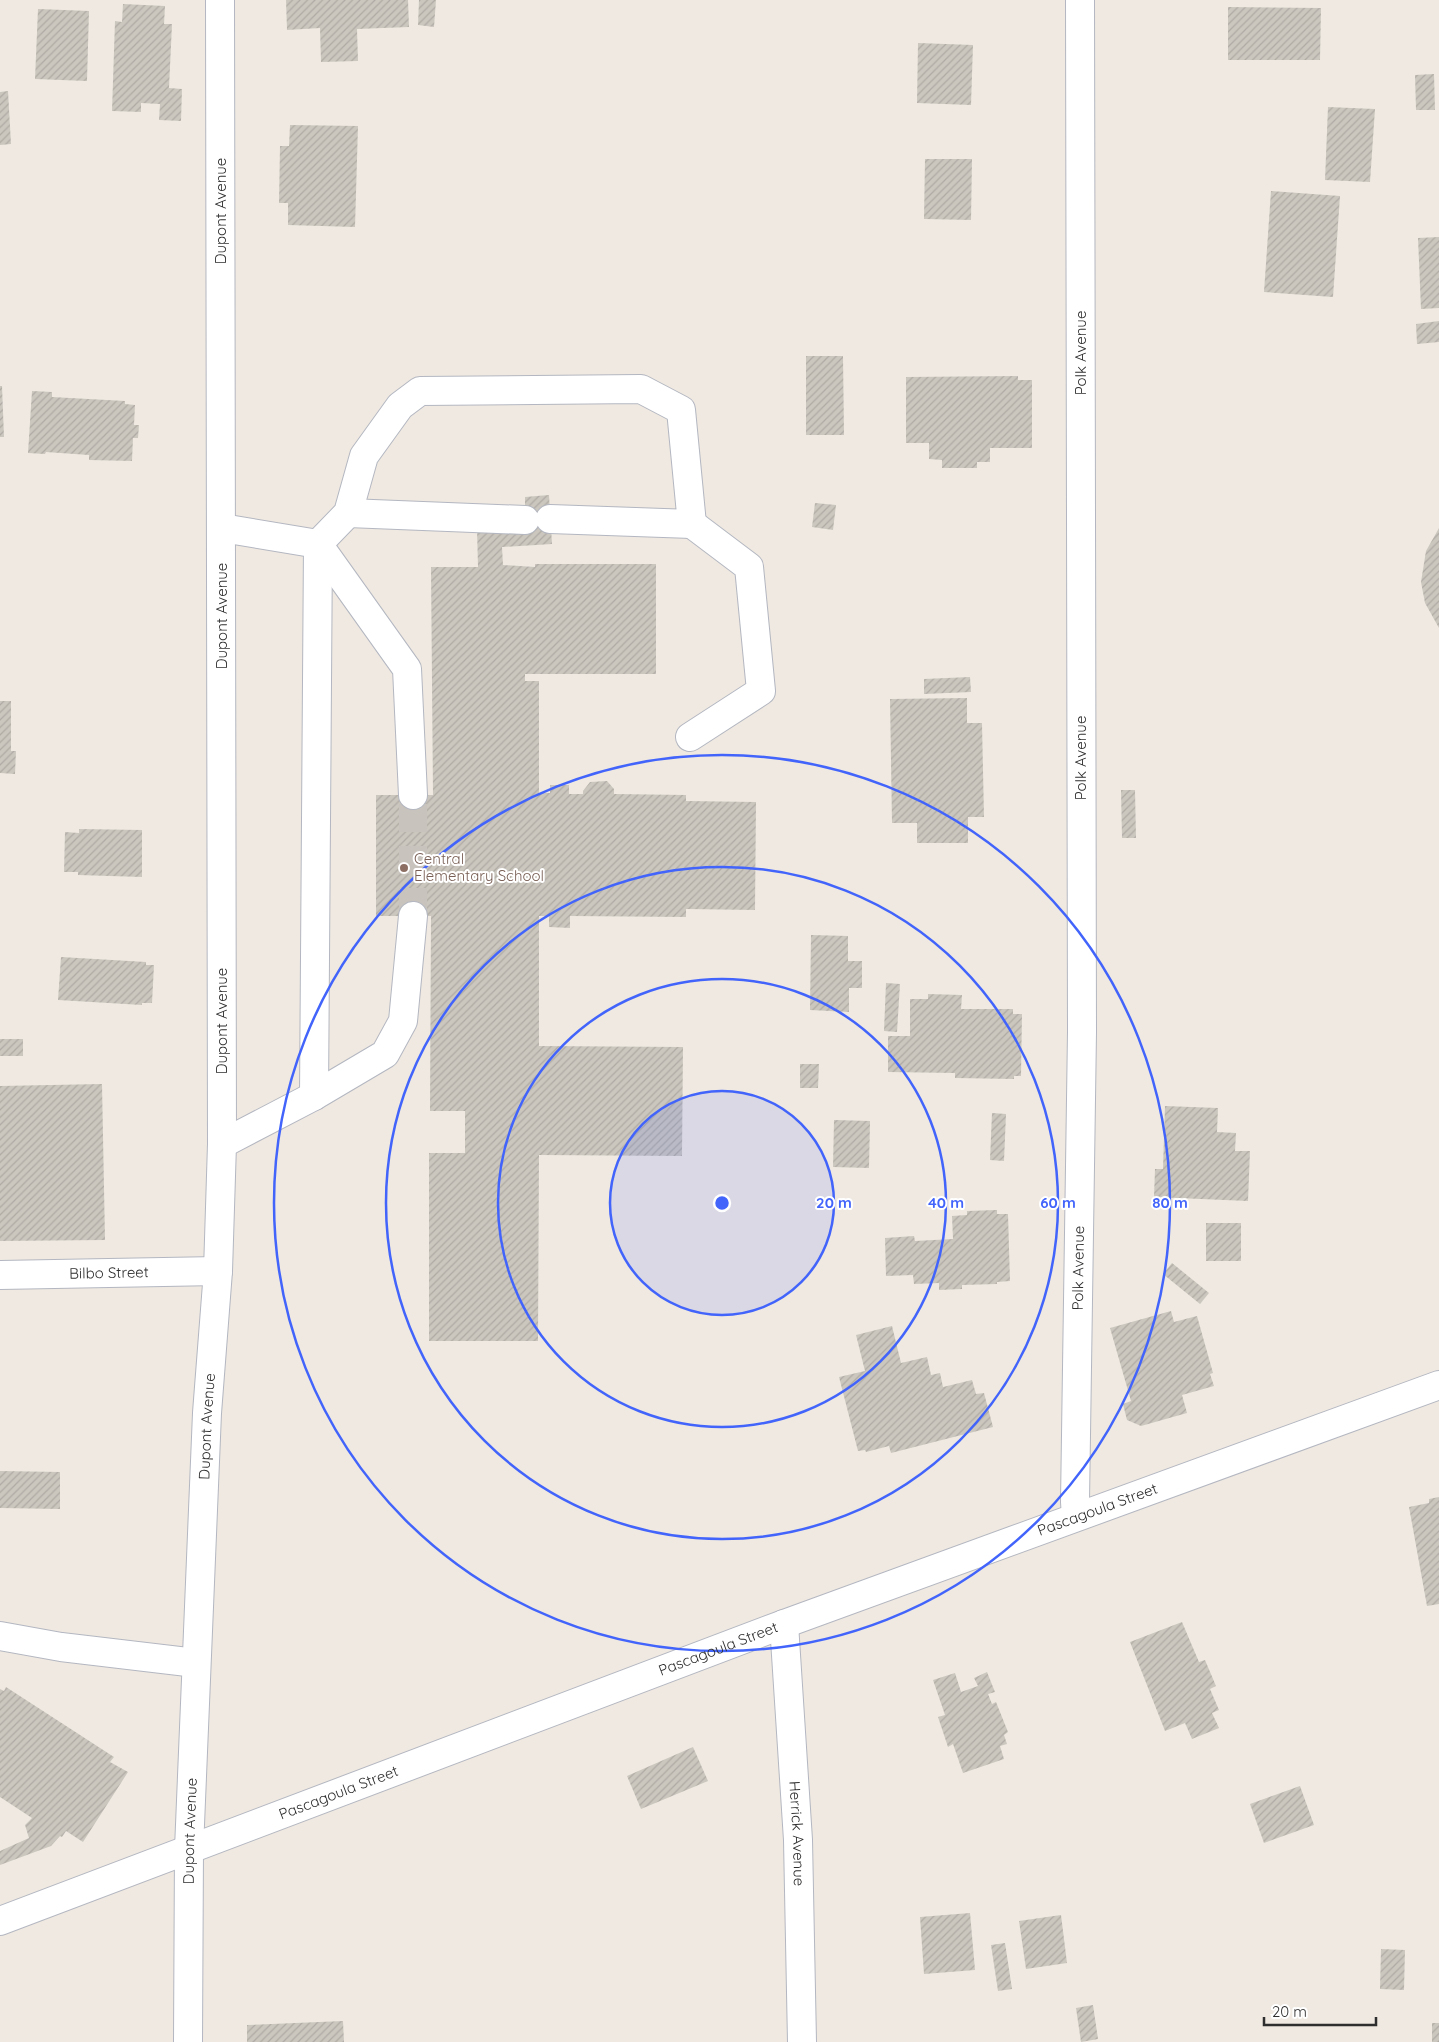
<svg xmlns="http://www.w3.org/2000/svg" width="1439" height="2042" font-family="Quicksand,sans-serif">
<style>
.building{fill:url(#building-hatch)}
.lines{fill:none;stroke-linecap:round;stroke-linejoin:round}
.minor-tunnel{stroke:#c8c4bd;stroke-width:28;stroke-dasharray:28 14;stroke-linecap:butt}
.minor-casing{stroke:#b4b7c1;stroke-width:30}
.minor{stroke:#fff;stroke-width:28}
.ring{fill:none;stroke:#4264fb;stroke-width:2.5}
.education-dot{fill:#8d6e63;stroke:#fff;stroke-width:2}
.labels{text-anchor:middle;stroke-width:4;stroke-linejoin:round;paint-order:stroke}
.street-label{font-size:15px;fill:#2e2e2e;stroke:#fff}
.education-label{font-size:15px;fill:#785e54;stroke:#fff;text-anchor:start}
.centre{fill:#4264fb;stroke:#fff;stroke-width:2.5}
.ring-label{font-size:15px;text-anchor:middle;font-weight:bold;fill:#4264fb;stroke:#fff;stroke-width:4;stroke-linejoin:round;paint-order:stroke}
</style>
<defs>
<pattern id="building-hatch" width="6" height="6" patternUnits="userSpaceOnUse" patternTransform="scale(1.25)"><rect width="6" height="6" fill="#cbc7bf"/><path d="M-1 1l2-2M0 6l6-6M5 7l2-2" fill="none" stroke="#afaba4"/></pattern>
</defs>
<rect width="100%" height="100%" fill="#efe9e1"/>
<g class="building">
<path d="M286 0H408L409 27 357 29 358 61 321 62 320 28 287 30Z"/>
<path d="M419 0H436L434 27 418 25Z"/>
<path d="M123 4 165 6 164 24H172L169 88 182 89 181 121 159 120 160 104 141 103V112L112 111 115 21 122 22Z"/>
<path d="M1228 7 1321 8 1320 60H1228Z"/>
<path d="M38 9 89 11 87 81 35 79Z"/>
<path d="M918 43 973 45 971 105 917 103Z"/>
<path d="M1434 74 1435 110H1416L1415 75Z"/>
<path d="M8 91 11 144 0 145V92Z"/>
<path d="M1328 107 1375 109 1370 182 1325 180Z"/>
<path d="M290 125 358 126 355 227 288 225V203H279L280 146H289Z"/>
<path d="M925 159H972L971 220 924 219Z"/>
<path d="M1271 191 1340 196 1333 297 1264 292Z"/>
<path d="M1439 237V308L1421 309 1418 238Z"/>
<path d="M1439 321V342L1417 344 1416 324Z"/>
<path d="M806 356H843L844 435H806Z"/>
<path d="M1018 376V380H1032V448H990V462H977V468H942V460L929 459V443H906V377Z"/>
<path d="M0 386H2L4 437H0Z"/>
<path d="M32 391 52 392V397L125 401V404L135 405 134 425H139L138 438H133L132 461 89 460V455L46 452 45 454 28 453Z"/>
<path d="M549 495 552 544 502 547 503 565 535 567V564H656V674H525V681H539V793H550V785H569V794H583V791L590 782 607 781 614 789V794L686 795V801L756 802 755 910 686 909V917L570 916V928L549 927V916H539V1046L683 1047 682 1156 539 1155 538 1341H429V1153H465V1111H430L431 916H376V795H433L431 567H478L477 529 525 528V497Z"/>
<path d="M815 503 836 505 833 530 812 527Z"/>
<path d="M1439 528V628L1425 603 1421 582 1426 551Z"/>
<path d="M970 677 971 692 924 694V679Z"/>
<path d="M967 698V723H982L984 817H968V843H917V823H892L890 699Z"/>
<path d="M0 701H11V751H16L15 774 0 773Z"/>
<path d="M1121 790H1135L1136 838H1122Z"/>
<path d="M79 829 142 830V877L78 875V872H64L65 832 79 833Z"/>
<path d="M811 935 848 936V961H862V988H849V1012L810 1010Z"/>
<path d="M61 957 146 962V965H154L152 1003H142V1005L58 1000Z"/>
<path d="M886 983 900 984 897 1032 884 1031Z"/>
<path d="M928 994 962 995 961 1009H1013V1014H1022L1021 1076H1014V1079L955 1078V1073L888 1072V1036H910V999H928Z"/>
<rect x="0" y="1039" width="23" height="17"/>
<path d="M800 1064H819L818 1088H800Z"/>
<path d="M102 1084 105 1240 0 1241V1086Z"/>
<path d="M1165 1106 1218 1108 1217 1132 1236 1133 1235 1151H1250L1248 1201 1154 1197 1155 1169H1163Z"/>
<path d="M992 1113 1006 1114 1004 1161 990 1160Z"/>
<path d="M834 1120 870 1121 869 1168 833 1167Z"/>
<path d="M997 1210V1214H1008L1010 1281 997 1282V1284L962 1285V1289L939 1290V1283L914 1284 913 1275 886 1276 885 1238 914 1236 915 1241 953 1239 952 1216 967 1215V1211Z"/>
<rect x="1206" y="1223" width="35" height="38"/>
<path d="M1172 1263 1209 1293 1200 1304 1163 1274Z"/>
<path d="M1171 1311 1174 1322 1197 1316 1213 1373 1210 1374 1214 1386 1182 1395 1187 1413 1141 1426 1127 1420 1123 1404 1131 1401 1110 1328Z"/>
<path d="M892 1326 901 1363 927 1357 931 1375 940 1373 943 1387 972 1380 976 1394 984 1393 993 1427 891 1453 889 1446 866 1452 865 1450 858 1451 839 1377 865 1371 856 1335Z"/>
<path d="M0 1471 60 1472V1509L0 1508Z"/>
<path d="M1439 1497V1604L1427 1606 1409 1507 1429 1503V1499Z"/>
<path d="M1182 1622 1199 1662 1205 1660 1216 1686 1210 1689 1219 1710 1212 1713 1219 1728 1192 1739 1185 1723 1165 1731 1130 1642Z"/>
<path d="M987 1672 995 1692 988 1694 992 1704 996 1702 1008 1732 1004 1735 1007 1744 1000 1746 1004 1759 963 1773 953 1744 948 1747 938 1717 945 1715 933 1680 955 1673 961 1692 978 1686 974 1678Z"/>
<path d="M6 1687 114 1757 110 1762 128 1772 83 1842 66 1831 62 1837 60 1836 51 1846 0 1865V1851L29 1838 25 1825 32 1818 0 1797V1689L4 1691Z"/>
<path d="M693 1747 708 1781 641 1809 627 1776Z"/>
<path d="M1300 1786 1314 1825 1264 1843 1250 1804Z"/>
<path d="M970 1913 975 1970 924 1974 920 1917Z"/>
<path d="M1061 1915 1067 1963 1026 1969 1019 1921Z"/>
<path d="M1005 1943 1012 1989 998 1991 991 1945Z"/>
<path d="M1381 1949 1405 1950 1404 1990 1380 1989Z"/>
<path d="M1093 2005 1098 2039 1081 2042 1076 2008Z"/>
<path d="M343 2021 344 2042H247V2025Z"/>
<rect x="1432" y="2023" width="7" height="19"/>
</g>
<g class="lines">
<path class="minor-tunnel" d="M413 916V795"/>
<defs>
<g id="minor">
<path d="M348 513 525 520"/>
<path d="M222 528 318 544 407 669 413 795"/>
<path d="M690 737 761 691 749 567 692 524"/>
<path d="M314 1096 318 544 348 513 364 456 400 406 420 391 641 389 681 410 692 524 550 519"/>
<path d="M222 1144 314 1096 385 1054 403 1021 413 916"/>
<path id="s1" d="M0 1275 218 1271"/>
<path id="s2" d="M1076 1516 1075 1502 1082 1032 1080 0"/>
<path id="s3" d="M784 1624 798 1840 802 2042"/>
<path d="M0 1636 61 1647 196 1663"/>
<path id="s4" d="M0 1921 784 1624 1439 1385"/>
<path id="s5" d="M188 2042 189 1849 207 1413 218 1271 222 1144 220 0"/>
</g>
</defs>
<use href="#minor" class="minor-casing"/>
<use href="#minor" class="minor"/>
</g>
<circle cx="722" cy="1203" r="112" fill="#4264fb" fill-opacity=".12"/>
<g class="ring">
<circle cx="722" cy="1203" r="112"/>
<circle cx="722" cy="1203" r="224"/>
<circle cx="722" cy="1203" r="336"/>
<circle cx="722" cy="1203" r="448"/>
</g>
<circle class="education-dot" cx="404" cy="868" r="5"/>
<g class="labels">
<g class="street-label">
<text transform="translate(221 211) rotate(-90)" y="5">Dupont Avenue</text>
<text transform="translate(1081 353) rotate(-90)" y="5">Polk Avenue</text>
<text transform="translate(222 616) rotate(-90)" y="5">Dupont Avenue</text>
<text transform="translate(1081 758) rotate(-90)" y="5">Polk Avenue</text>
<text transform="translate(222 1021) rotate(-90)" y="5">Dupont Avenue</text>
<text dy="5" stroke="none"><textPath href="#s2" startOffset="248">Polk Avenue</textPath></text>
<text dy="5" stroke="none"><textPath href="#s1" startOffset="109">Bilbo Street</textPath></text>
<text dy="5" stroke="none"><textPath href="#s5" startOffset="616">Dupont Avenue</textPath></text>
<text dy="5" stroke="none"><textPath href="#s4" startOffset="1172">Pascagoula Street</textPath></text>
<text dy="5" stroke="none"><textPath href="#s4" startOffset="768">Pascagoula Street</textPath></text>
<text dy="5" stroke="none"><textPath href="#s4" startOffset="362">Pascagoula Street</textPath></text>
<text dy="5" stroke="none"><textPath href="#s5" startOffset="211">Dupont Avenue</textPath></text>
<text dy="5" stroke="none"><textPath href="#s3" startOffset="210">Herrick Avenue</textPath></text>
</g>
<g class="education-label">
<text x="414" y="864">Central<tspan x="414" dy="17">Elementary School</tspan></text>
</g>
</g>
<circle cx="722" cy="1203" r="8" class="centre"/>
<g class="ring-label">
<text x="834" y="1208">20 m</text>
<text x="946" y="1208">40 m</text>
<text x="1058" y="1208">60 m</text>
<text x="1170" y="1208">80 m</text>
</g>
<path d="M1264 2017v8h112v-8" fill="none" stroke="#2e2e2e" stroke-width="2.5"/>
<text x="1272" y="2017" font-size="15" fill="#2e2e2e" stroke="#ffffff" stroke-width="4" paint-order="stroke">20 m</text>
</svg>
